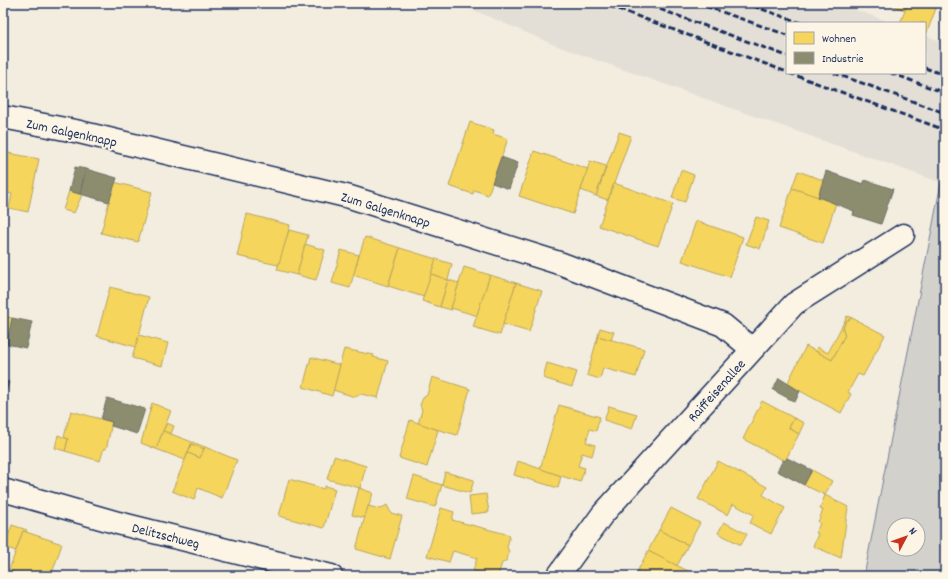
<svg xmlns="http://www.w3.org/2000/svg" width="948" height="579" font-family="Dekko,sans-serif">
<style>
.built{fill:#e3dfd6}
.green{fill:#d3d1cc;stroke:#778095;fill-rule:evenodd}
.homes{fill:#f6d55c;stroke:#b4a35d}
.industry{fill:#8c8c6e;stroke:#6a7069}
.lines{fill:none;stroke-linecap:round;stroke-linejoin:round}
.street-casing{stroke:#1b2f5e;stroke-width:25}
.street{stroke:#fcf5e5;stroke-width:22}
.rail{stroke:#1b2f5e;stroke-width:3;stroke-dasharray:6 3;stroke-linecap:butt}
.labels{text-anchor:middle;stroke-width:4;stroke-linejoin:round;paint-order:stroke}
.street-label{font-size:14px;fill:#1b2f5e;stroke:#fcf5e5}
</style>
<rect width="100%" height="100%" fill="#f3ede0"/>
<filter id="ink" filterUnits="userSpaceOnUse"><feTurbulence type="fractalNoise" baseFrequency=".025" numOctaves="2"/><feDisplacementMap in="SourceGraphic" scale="8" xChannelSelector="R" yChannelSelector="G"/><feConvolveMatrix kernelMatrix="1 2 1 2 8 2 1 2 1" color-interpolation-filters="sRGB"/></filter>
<g filter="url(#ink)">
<path class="built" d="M457 3H837L892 23H787V73H925V35L945 43V184L557 46Z"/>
<path class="green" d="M941 183 945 184V543L939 576H864ZM894 525H918V549H894Z"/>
<g class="homes">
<path d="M890 3H908L905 10 890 5Z"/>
<path d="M908 3H938L926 35 925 23H900Z"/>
<path d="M470 122 494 130 493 134 508 139 488 195 474 190 473 194 449 186Z"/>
<path d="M619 132 631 136 608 200 596 196Z"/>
<path d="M534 151 588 169 573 214 519 196Z"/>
<path d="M3 152 39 159 28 212 9 208 12 194 3 192Z"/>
<path d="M590 161 606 166 596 196 581 190Z"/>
<path d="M681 170 694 175 685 202 672 198Z"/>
<path d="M798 171 823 180 818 197 792 188Z"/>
<path d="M114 182 152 192 138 242 101 233Z"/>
<path d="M614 183 673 204 658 246 599 226Z"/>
<path d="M792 188 836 203 823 243 779 228Z"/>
<path d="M69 191 82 195 74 213 63 210Z"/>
<path d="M247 214 290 225 281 261 278 265 237 256Z"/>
<path d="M756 217 769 221 760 249 746 244Z"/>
<path d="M696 221 743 237 730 277 682 261Z"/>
<path d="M289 230 308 235 297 275 277 270Z"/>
<path d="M365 237 400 248 388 286 353 275Z"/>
<path d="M305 244 325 250 316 280 297 275Z"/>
<path d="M400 248 436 259 424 297 388 286Z"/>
<path d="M341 250 359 255 350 288 332 283Z"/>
<path d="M436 259 452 264 448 280 431 274Z"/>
<path d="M3 265H6L3 283Z"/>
<path d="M464 267 490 275 478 316 451 308Z"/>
<path d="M431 274 448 280 440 307 422 301Z"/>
<path d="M490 275 516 283 500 335 473 327Z"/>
<path d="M448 280 459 283 451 308 452 310 440 307Z"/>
<path d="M516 283 542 291 529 332 503 324Z"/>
<path d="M110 287 149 297 136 347 97 336Z"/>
<path d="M3 316 12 318 7 344 3 343Z"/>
<path d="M847 316 852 318 846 321 843 328 844 334 845 335 832 360 815 351 817 347 828 353Z"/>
<path d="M852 318 885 335 863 376 858 374 848 392 851 394 841 413 787 384 806 346 832 360 845 335 844 334 843 328 846 321Z"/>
<path d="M600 328 614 332 611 340 598 336Z"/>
<path d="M139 335 168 343 162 366 132 358Z"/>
<path d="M598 336 644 349 636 377 603 368 600 379 587 375Z"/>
<path d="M344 349 374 355 373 357 388 361 378 398 361 394 355 397 333 390Z"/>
<path d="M311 357 340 365 332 396 303 387Z"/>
<path d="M547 363 577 372 572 387 543 378Z"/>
<path d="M432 377 470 389 457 435 418 424 422 410 420 405 423 398 427 395Z"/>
<path d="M762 401 794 418 789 428 799 434 785 461 743 439Z"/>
<path d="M152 403 171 411 156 449 141 443Z"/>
<path d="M559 405 600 417 596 431 590 429 586 442 595 445 592 456 582 453 578 466 585 468 580 482 540 469Z"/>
<path d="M609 406 637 414 632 429 604 420Z"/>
<path d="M71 411 112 422 107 446 106 449 104 448 100 461 65 451 68 439 64 437Z"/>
<path d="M794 418 804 423 799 434 789 428Z"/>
<path d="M410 420 438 430 427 467 399 458Z"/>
<path d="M167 423 174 426 171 434 163 431Z"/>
<path d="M163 431 171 434 205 447 204 449 191 444 185 460 156 449Z"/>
<path d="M58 435 68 439 65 451 55 448Z"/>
<path d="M191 444 204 449 200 458 188 453Z"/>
<path d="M205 447 237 460 222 498 198 488 194 500 172 491 188 453 200 458Z"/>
<path d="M334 456 366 466 360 488 327 479Z"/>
<path d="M518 461 561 476 558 488 514 475Z"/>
<path d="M718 461 767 487 763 495 785 508 771 534 750 523 754 515 733 504 728 515 698 499Z"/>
<path d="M812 470 832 481 825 495 804 485Z"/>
<path d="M445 472 474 480 470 493 442 485Z"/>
<path d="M414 476 442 485 435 507 407 499Z"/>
<path d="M289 479 324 489 325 486 335 489 324 528 279 516Z"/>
<path d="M359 488 373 493 365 518 352 515Z"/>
<path d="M486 494 489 512 471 514 469 496Z"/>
<path d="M825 495 848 507 841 558 813 546 818 534 816 533 820 523 818 522 823 510 820 509Z"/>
<path d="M387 505 391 513 402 516 390 559 356 549 368 506 380 509Z"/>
<path d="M441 508 454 512 452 520 510 535 507 547 509 552 507 560 502 563 498 576 473 571 477 558 453 551 449 562 427 556Z"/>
<path d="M671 508 700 523 688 545 659 530Z"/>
<path d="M724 522 747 534 741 545 718 533Z"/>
<path d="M12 525 27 530 26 532 23 531 16 551 4 547Z"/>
<path d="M659 530 688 545 677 566 648 551Z"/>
<path d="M23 531 62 544 51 576H27L9 570Z"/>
<path d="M648 551 690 572 688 576H644L637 572Z"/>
<path d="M52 572 62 576H51Z"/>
</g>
<g class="industry">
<path d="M501 157 518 163 509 189 492 183Z"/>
<path d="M75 167 86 169 80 194 69 191Z"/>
<path d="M86 169 117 178 109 202 80 194Z"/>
<path d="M826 171 863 184 865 180 893 189 881 224 853 215 854 211 818 197Z"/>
<path d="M12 318 32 322 26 348 7 344Z"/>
<path d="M779 378 800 391 795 402 773 390Z"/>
<path d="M3 380 9 382 3 402Z"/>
<path d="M107 398 145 409 137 434 111 426 112 422 101 419Z"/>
<path d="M787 458 812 470 804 485 777 471 783 460 785 461Z"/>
</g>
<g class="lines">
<defs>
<g id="street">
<path d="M3 117 75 131 350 197 562 264 723 325 752 349"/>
<path d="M3 490 118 523 331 576"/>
<path d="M558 576 602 515 794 304 903 235"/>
</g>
</defs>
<use href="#street" class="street-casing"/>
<use href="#street" class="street"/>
<g class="rail">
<path d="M602 3 787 72"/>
<path d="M643 3 787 56"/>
<path d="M697 3 787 35"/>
<path d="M745 3 801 23"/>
<path d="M925 68 945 75"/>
<path d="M789 73 945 130"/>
<path d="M834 73 945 113"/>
<path d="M891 73 945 93"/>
</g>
</g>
</g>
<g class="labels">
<g class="street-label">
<text transform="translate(72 132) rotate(12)" y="5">Zum Galgenknapp</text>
<text transform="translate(386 209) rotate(17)" y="5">Zum Galgenknapp</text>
<text transform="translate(716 390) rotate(-48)" y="5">Raiffeisenallee</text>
<text transform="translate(166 535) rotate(14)" y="5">Delitzschweg</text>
</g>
</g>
<rect width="948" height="579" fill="none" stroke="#fcf5e5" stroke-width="16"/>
<rect x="8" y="8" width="932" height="563" fill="none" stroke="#1b2f5e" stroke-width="1.5" filter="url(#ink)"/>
<rect x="786" y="22" width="140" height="52" fill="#fcf5e5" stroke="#a2a6af"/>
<rect x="794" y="32" width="20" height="12" fill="#f6d55c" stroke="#a2a6af"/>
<text x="822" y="42" font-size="12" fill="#1b2f5e">Wohnen</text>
<rect x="794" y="52" width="20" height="12" fill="#8c8c6e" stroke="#a2a6af"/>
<text x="822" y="62" font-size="12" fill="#1b2f5e">Industrie</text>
<g transform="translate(906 537) rotate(49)"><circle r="19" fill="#fcf5e5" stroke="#a2a6af"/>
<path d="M0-3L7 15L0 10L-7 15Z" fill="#c8321e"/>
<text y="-6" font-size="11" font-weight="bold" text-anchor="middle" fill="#1b2f5e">N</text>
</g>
</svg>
